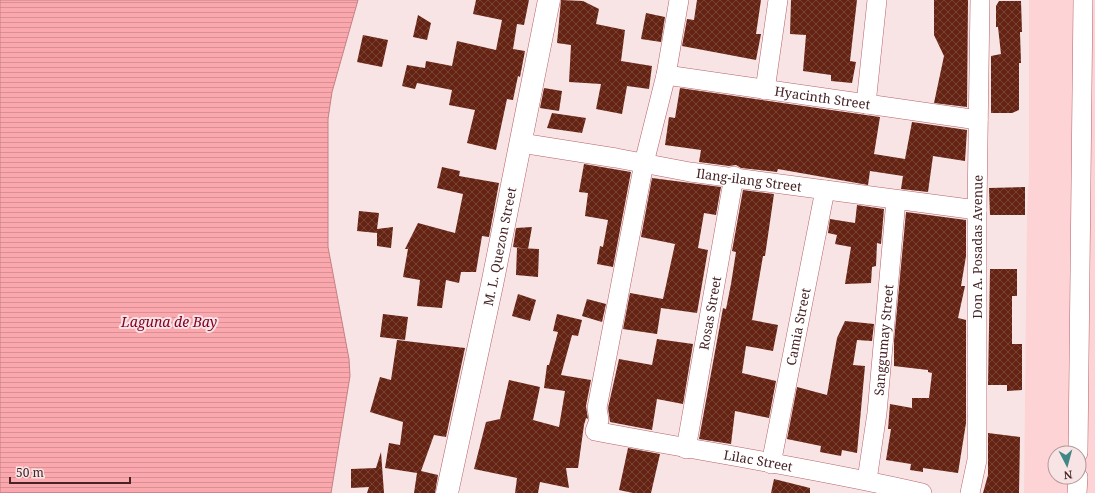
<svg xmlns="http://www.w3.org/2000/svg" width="1095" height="493" font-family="'Noto Serif',serif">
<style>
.built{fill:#fed3d5;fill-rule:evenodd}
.water{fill:url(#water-rules);stroke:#c48084}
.building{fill:url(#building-cross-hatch)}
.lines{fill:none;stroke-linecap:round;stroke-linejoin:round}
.street-casing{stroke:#b66169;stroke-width:20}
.secondary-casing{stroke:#b66169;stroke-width:23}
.street{stroke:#fff;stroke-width:19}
.secondary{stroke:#fff;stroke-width:22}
.labels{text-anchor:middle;stroke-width:4;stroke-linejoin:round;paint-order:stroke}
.street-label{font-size:13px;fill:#472326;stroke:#f8e4e5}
.water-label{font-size:14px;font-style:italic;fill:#830129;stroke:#f8e4e5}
</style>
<defs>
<pattern id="water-rules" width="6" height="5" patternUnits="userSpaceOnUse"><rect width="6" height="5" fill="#faa8ad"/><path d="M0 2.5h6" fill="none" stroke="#d89095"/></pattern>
<pattern id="building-cross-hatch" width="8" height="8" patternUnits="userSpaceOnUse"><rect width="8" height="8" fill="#642313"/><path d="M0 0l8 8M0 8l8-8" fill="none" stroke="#784235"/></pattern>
</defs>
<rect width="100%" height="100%" fill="#f8e4e5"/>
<path class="built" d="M1029 0H1095V493H1024L1027 217 1029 175ZM1055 453H1079V477H1055Z"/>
<path class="water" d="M0 0H358L332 92 328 119V247L349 359 350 376 331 493H0Z"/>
<g class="building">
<path d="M476 0H529L524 25 517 24 513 49 525 51 520 77 518 76 513 100 507 99 496 150 467 143 475 110 449 105 452 90 417 83 415 89 402 86 407 65 425 68 426 61 452 66 457 41 496 50 502 20 473 14Z"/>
<path d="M561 0 583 1 599 9 596 24 625 30 621 61 652 66 649 89 627 86 622 114 596 109 601 84 569 82 571 45 557 43Z"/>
<path d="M697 0H761L756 34H761L756 60 682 46 687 19 694 20Z"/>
<path d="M791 0H857L850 61 856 62 852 83 831 81V75L803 71 806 35 790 34Z"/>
<path d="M934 0H968L967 107 934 103 944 56 934 35Z"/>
<path d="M999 1H1021L1022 32H1020L1021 63H1019V110L1012 113H991V56L1001 54 998 27H996V6Z"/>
<path d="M646 13 665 17 661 42 641 39Z"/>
<path d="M418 15 431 23 427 40 413 37Z"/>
<path d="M363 35 388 40 382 67 357 62Z"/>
<path d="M544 88 562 91 559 111 540 108Z"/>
<path d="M680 88 880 117 874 154 905 159 912 122 967 130 965 161 933 156 928 192 901 189 903 176 870 171 868 185 778 169 777 172 741 168 736 165 729 166 699 162 701 150 665 145 669 117 675 118Z"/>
<path d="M552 113 586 118 582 133 547 128Z"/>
<path d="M584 164 631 172 613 267 597 264 600 246 603 247 608 220 585 216 588 193 579 192Z"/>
<path d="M442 167 460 171 459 176 499 183 489 237 482 236 476 272H461L459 283 446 280 442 308 417 306 420 280 403 277 408 249H405L418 223 455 233 463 194 437 188Z"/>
<path d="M652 178 721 187 716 215 704 213 698 248 708 250 697 313 661 308 657 334 623 329 630 293 663 299 675 244 641 237Z"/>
<path d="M1025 187V215H990L989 188Z"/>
<path d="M743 190 774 194 765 256H763L752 320 778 325 773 351 746 346 742 373 776 381 769 418 735 411 731 444 699 439 723 308 726 309 731 284 736 252 732 251Z"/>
<path d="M857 205 884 209 881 244 877 243 876 266 872 267 871 283 845 284 851 247 835 244 837 235 828 233 830 219 855 223Z"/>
<path d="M359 211 379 213 377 229 393 227 391 248 377 246V233L357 231Z"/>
<path d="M906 212 966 220V256L961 286H965L958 318 966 320V423L958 473 923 468V472L910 470 911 464 886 460 891 429H888L890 404 912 408V398H929L932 373 928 372V370L894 366V341Z"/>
<path d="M532 227 528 249 513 247 516 228Z"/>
<path d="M517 248 539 249 538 277 516 275Z"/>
<path d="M990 269H1017V296H1012V344H1022V390L1007 391V385H988Z"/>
<path d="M518 294 536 300 530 321 512 316Z"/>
<path d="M587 299 606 304 602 322 582 316Z"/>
<path d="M383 314 408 317 405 340 380 337Z"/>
<path d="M557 314 582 320 578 336 572 335 561 375 591 380 586 406 588 419 586 418 584 425 578 468H566L569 488 540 482 538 493H515L517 478 474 469 486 422 500 419 509 380 540 387 533 420 559 427 565 391 544 388 547 365H549L558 332 553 331Z"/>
<path d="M845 321 874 324 872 341 857 340 853 365 865 366 857 453 842 450 841 456 820 452 821 446 787 439 797 387 827 395 837 338Z"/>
<path d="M657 339 693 344 683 404 657 399 652 430 610 422 608 408 619 359 652 365Z"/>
<path d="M397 340 465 348 446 437 434 435 421 471 438 475 435 493H414L417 473 385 468 389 443 400 445 403 422 370 412 380 377 391 380Z"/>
<path d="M988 433 1020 437 1019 493H983L988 475Z"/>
<path d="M628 448 660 454 651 493H633L619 490Z"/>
<path d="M381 452 384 493H367L369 487 351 488V469L376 468Z"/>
<path d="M774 479 810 488V493H771Z"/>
</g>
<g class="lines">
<defs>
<g id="street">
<path id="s1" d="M679 0 666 75 644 163 597 408 599 420 595 431C704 452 814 468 922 493"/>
<path id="s2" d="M666 75 978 120"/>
<path d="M765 90 778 0"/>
<path d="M866 104 877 0"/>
<path id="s3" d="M521 143 616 158 690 172 977 210"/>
<path id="s4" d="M686 449 734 176"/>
<path d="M1078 453 1083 0"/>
<path id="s5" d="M771 464 825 190"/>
<path id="s6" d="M867 480 877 413 896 200"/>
<path id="s7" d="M970 493 977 460V210L980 0"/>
<path d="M1077 493 1078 477"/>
</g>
<g id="secondary">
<path id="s8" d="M447 493 492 285 549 0"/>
</g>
</defs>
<use href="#street" class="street-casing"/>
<use href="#secondary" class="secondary-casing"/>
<use href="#street" class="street"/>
<use href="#secondary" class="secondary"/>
</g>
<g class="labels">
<g class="street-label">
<text dy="5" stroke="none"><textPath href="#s2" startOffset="158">Hyacinth Street</textPath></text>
<text dy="5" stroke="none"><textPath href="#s3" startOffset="231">Ilang-ilang Street</textPath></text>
<text dy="5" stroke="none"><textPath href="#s8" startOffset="252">M. L. Quezon Street</textPath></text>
<text dy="5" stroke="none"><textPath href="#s7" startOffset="247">Don A. Posadas Avenue</textPath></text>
<text dy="5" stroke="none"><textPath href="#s4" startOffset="138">Rosas Street</textPath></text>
<text dy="5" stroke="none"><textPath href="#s5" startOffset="140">Camia Street</textPath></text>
<text dy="5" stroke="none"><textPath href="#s6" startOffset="141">Sanggumay Street</textPath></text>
<text dy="5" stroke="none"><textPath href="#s1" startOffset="606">Lilac Street</textPath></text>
</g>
<g class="water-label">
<text x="169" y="327">Laguna de Bay</text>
</g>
</g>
<g transform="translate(1067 465) rotate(174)"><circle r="19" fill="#f8e4e5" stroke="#b19799"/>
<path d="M0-3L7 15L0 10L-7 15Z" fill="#408887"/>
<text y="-6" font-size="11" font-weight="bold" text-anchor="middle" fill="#472326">N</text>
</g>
<path d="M10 477v6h120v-6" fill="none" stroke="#472326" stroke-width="2"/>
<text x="16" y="477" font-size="12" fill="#472326" stroke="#f8e4e5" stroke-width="3" paint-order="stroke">50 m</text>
</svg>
